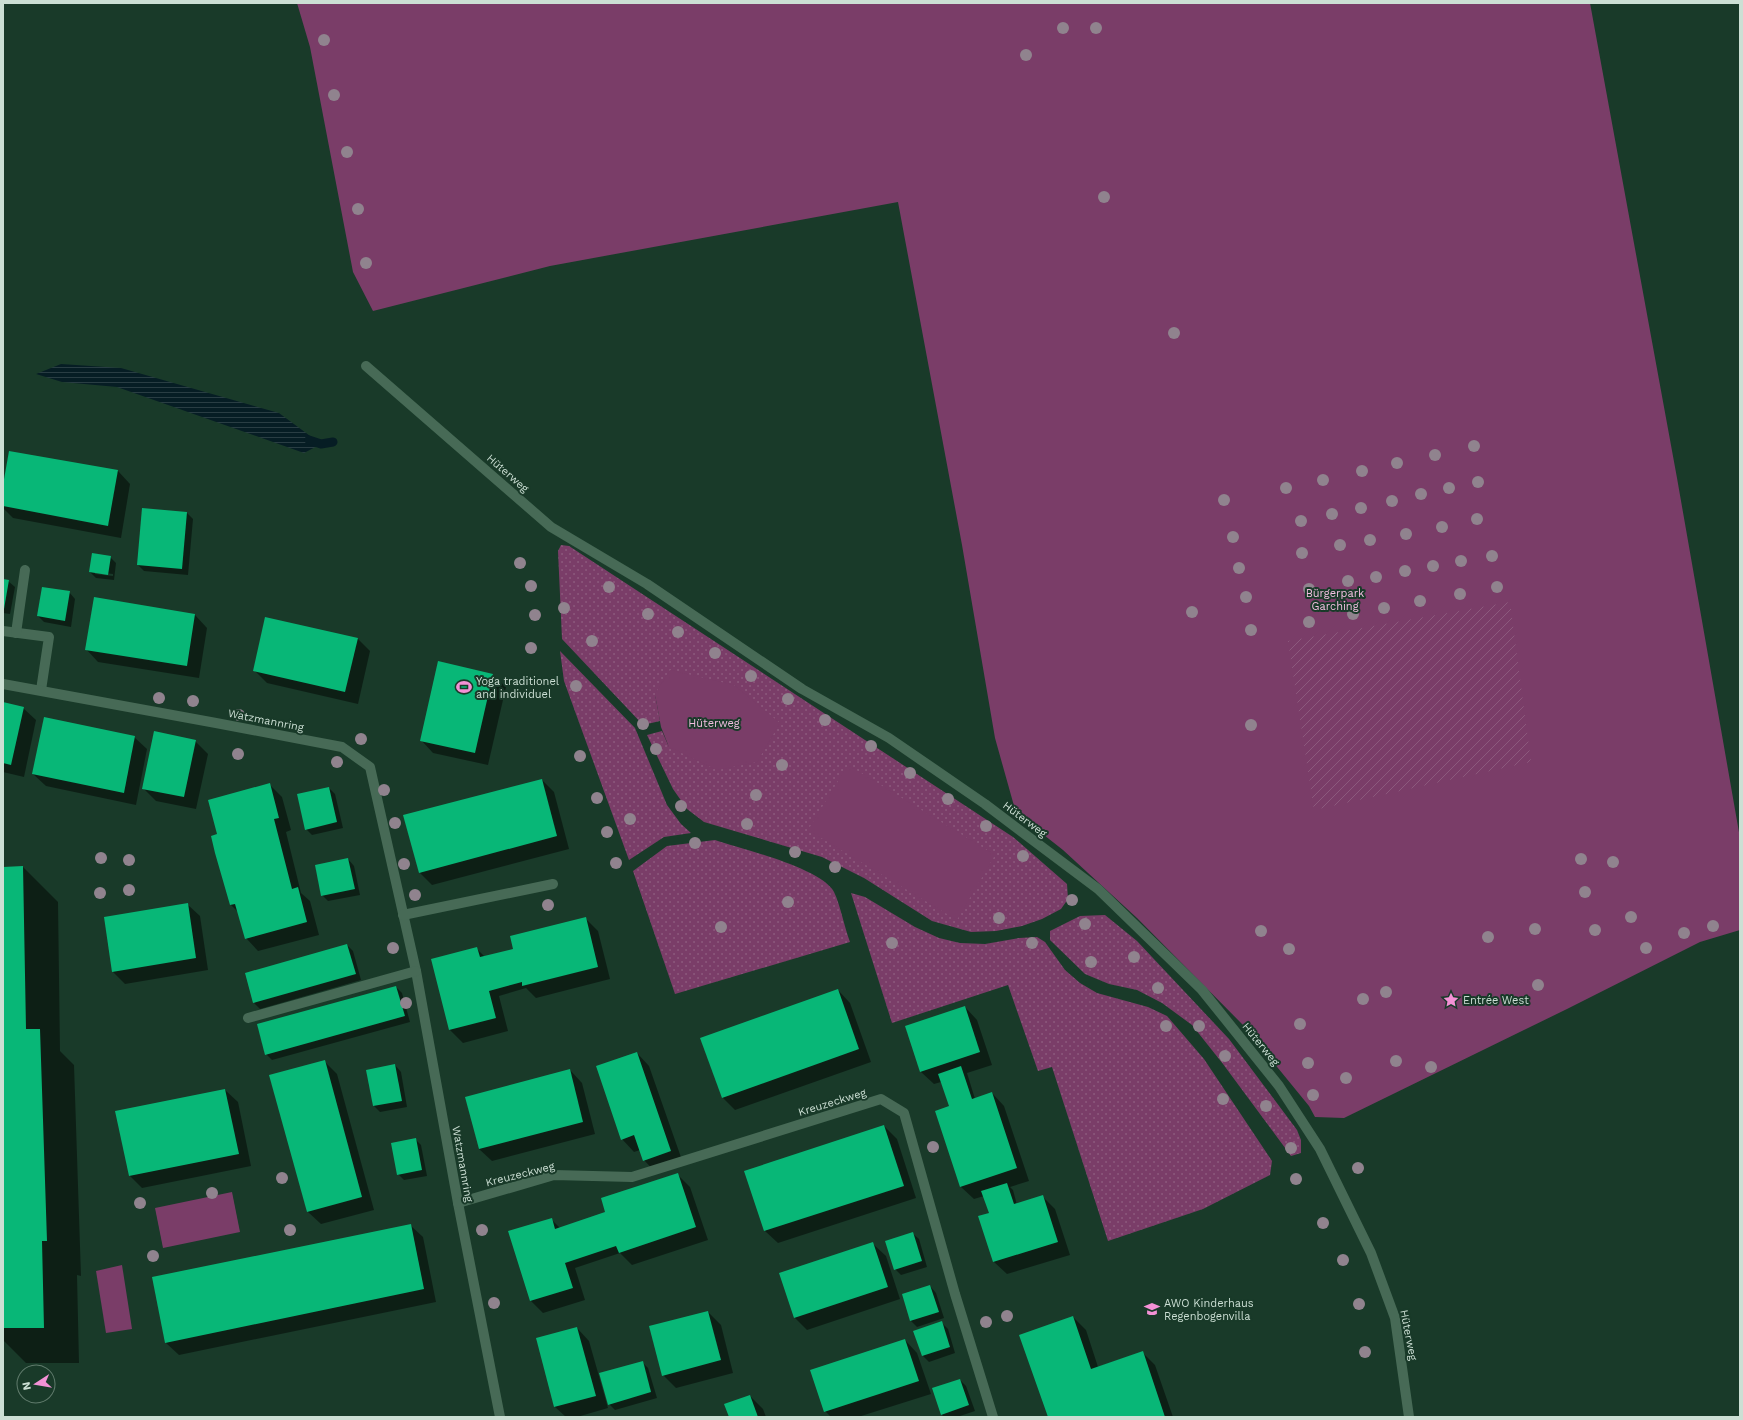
<svg xmlns="http://www.w3.org/2000/svg" width="1743" height="1420" font-family="'Work Sans',sans-serif">
<style>
.grass{fill:url(#grass-dots)}
.park{fill:#7a3d68}
.garden{fill:url(#garden-furrows)}
.water{fill:url(#water-rules)}
.shadow{fill:#0007;fill-rule:evenodd}
.lines{fill:none;stroke-linecap:round;stroke-linejoin:round}
.stream{stroke:#061d24;stroke-width:9}
.building{fill:#08b777}
.minor{stroke:#476a56;stroke-width:10}
.tree{fill:#90838e}
.labels{text-anchor:middle;stroke-width:4;stroke-linejoin:round;paint-order:stroke}
.street-label{font-size:11px;fill:#ccdfd4;stroke:#193a29}
.park-label{font-size:11px;fill:#f2bee0;stroke:#193a29}
.poi-label{font-size:11px;fill:#ccdfd4;stroke:#193a29;text-anchor:start}
</style>
<defs>
<pattern id="grass-dots" width="8" height="8" patternUnits="userSpaceOnUse"><rect width="8" height="8" fill="#7a3d68"/><path d="M2 2h.1M6 6h.1" fill="none" stroke="#8c597d" stroke-width="1.8" stroke-linecap="round"/></pattern>
<pattern id="garden-furrows" width="10" height="10" patternUnits="userSpaceOnUse"><rect width="10" height="10" fill="#7a3d68"/><path d="M-1 1l2-2M0 10L10 0M9 11l2-2" fill="none" stroke="#8c597d"/></pattern>
<pattern id="water-rules" width="6" height="5" patternUnits="userSpaceOnUse"><rect width="6" height="5" fill="#061d24"/><path d="M0 2.5h6" fill="none" stroke="#293d43"/></pattern>
</defs>
<rect width="100%" height="100%" fill="#193a29"/>
<g class="grass">
<path d="M561 545 569 546 1013 837 1067 884 1068 899 1061 909 1042 919 1022 926 996 931 971 932 932 921 864 878 822 857 704 822 687 809 673 789 647 735 662 731 669 747 655 694 660 721 643 725 562 639 558 551Z"/>
<path d="M560 651 635 728 667 805 681 824 691 833 664 837 629 860 564 681Z"/>
<path d="M715 840C742 849 821 868 834 892 840 904 845 929 850 942L675 994 633 871 667 846Z"/>
<path d="M851 893 865 897 915 927 939 938 960 943 985 944 1019 938 1037 937 1045 942 1065 970 1080 983 1097 993 1148 1007 1167 1016 1204 1059 1272 1161 1270 1175 1203 1209 1108 1241 1052 1067 1038 1071 1008 985 892 1023Z"/>
<path d="M1105 915 1137 941 1229 1039 1297 1130 1301 1140V1153L1291 1156 1223 1064 1192 1025 1162 1003 1137 990 1109 984 1085 974 1050 940V931L1080 916Z"/>
</g>
<g class="park">
<path d="M297 3H1590L1677 478 1740 838V930L1700 942 1567 1009 1344 1118 1315 1117 1309 1106 1243 1025 1137 918 1063 850 1016 813 995 738 962 545 898 202 550 266 373 311 353 272 310 47Z"/>
<path d="M670 670 734 685 780 723 757 762 717 770 669 747 661 727 655 694Z"/>
<path d="M848 765 995 855 957 920 808 830Z"/>
<path d="M232 1192 240 1232 163 1248 155 1208Z"/>
<path d="M122 1265 132 1329 106 1333 96 1271Z"/>
</g>
<path class="garden" d="M1510 602 1531 762 1314 810 1288 641Z"/>
<path class="water" d="M61 364 121 368 279 413 321 444 304 453 117 387 62 382 36 374Z"/>
<g class="shadow">
<path d="M10 452 118 471 130 484 121 538 13 518 3 508V491Z"/>
<path d="M187 513 193 519 188 575 144 571 138 565Z"/>
<path d="M110 557 116 563 114 580 96 578 90 572ZM95 572 113 574V576L95 574Z"/>
<path d="M3 580 8 581 15 587 10 614 3 613Z"/>
<path d="M69 592 75 599 71 627 44 622 38 616Z"/>
<path d="M195 615 207 628 199 678 98 662 86 649Z"/>
<path d="M357 638 370 651 358 704 267 683 254 670Z"/>
<path d="M439 662 493 675 506 687 488 765 433 753 421 740Z"/>
<path d="M3 703 23 708 36 720 24 777 3 772Z"/>
<path d="M134 737 147 749 136 805 46 786 33 774Z"/>
<path d="M195 741 208 754 196 809 156 801 143 788Z"/>
<path d="M542 780 554 792 569 849 432 885 420 873Z"/>
<path d="M269 784 282 797 291 830 286 832 301 893 310 901 319 935 258 951 246 938 239 913 231 905 216 853 218 835Z"/>
<path d="M329 788 335 794 343 828 312 835 306 829Z"/>
<path d="M348 859 354 866 360 895 328 901 322 895Z"/>
<path d="M23 867 58 902 60 1051 74 1065 81 1276 77 1275 79 1363H26L3 1340V868Z"/>
<path d="M187 904 200 916 208 970 125 984 113 972Z"/>
<path d="M585 918 598 931 610 979 536 998 526 988 499 996 508 1031 463 1043 450 1030 432 960 477 949 485 957 515 950Z"/>
<path d="M347 945 353 951 361 980 260 1009 254 1003Z"/>
<path d="M396 987 402 993 410 1022 272 1060 266 1054Z"/>
<path d="M838 990 850 1003 871 1062 735 1110 722 1097Z"/>
<path d="M965 1007 977 1020 992 1065 967 1073 975 1099 992 1093 1004 1106 1029 1181 1010 1187 1013 1190 1017 1205 1043 1197 1055 1209 1070 1255 1007 1274 994 1262 980 1217 990 1213 984 1196 974 1199 961 1187 936 1112 951 1107 941 1082 934 1084 921 1072 906 1027Z"/>
<path d="M637 1053 649 1066 683 1163 656 1173 644 1160 640 1150 634 1152 622 1139Z"/>
<path d="M324 1061 337 1074 374 1210 321 1224 308 1212Z"/>
<path d="M395 1065 401 1072 407 1107 380 1112 374 1106 368 1071Z"/>
<path d="M570 1070 582 1083 595 1134 492 1161 479 1149Z"/>
<path d="M225 1090 238 1102 251 1166 142 1188 130 1176 117 1112Z"/>
<path d="M884 1126 897 1139 916 1198 778 1243 765 1231Z"/>
<path d="M415 1139 421 1145 427 1176 404 1180 398 1174Z"/>
<path d="M677 1174 690 1187 708 1240 632 1265 620 1253 575 1268 585 1300 543 1313 531 1301 551 1219 560 1228 605 1213Z"/>
<path d="M410 1225 423 1237 436 1302 179 1355 166 1343Z"/>
<path d="M912 1233 919 1239 927 1267 901 1275 895 1269Z"/>
<path d="M873 1244 886 1256 900 1299 807 1330 794 1317Z"/>
<path d="M930 1286 936 1293 944 1318 917 1327 911 1321Z"/>
<path d="M708 1312 721 1325 733 1373 676 1388 663 1375Z"/>
<path d="M1073 1317 1086 1330 1098 1367 1142 1352 1155 1365 1173 1417H1049Z"/>
<path d="M942 1323 948 1329 955 1353 929 1362 923 1356Z"/>
<path d="M577 1328 589 1341 608 1408 577 1417H566L555 1407 537 1339Z"/>
<path d="M905 1340 917 1353 931 1394 858 1417H831L825 1411Z"/>
<path d="M642 1362 648 1368 657 1398 615 1410 609 1404Z"/>
<path d="M960 1380 966 1386 975 1411 957 1417H944L941 1414Z"/>
<path d="M750 1396 763 1409 766 1417H730Z"/>
</g>
<g class="lines">
<path class="stream" d="M309 440 321 444 333 442"/>
</g>
<g class="building">
<path d="M9 451 118 470 108 526 3 506V485Z"/>
<path d="M142 508 187 512 182 569 137 565Z"/>
<path d="M92 553 111 556 108 575 89 572Z"/>
<path d="M3 579 9 580 4 609H3Z"/>
<path d="M42 587 70 591 65 621 37 616Z"/>
<path d="M94 597 195 614 187 666 85 650Z"/>
<path d="M265 617 358 638 345 692 253 671Z"/>
<path d="M438 661 493 674 475 753 420 741Z"/>
<path d="M3 702 24 707 11 765 3 763Z"/>
<path d="M44 717 135 736 124 793 32 774Z"/>
<path d="M154 731 196 740 184 797 142 789Z"/>
<path d="M542 779 557 836 419 873 403 815Z"/>
<path d="M270 783 279 818 274 819 292 889 298 887 307 922 245 939 235 904 230 905 215 853 211 836 217 834 208 800Z"/>
<path d="M329 787 337 822 305 830 297 794Z"/>
<path d="M348 858 355 889 321 896 315 865Z"/>
<path d="M23 866 26 1029H40L47 1241H42L44 1328H3V867Z"/>
<path d="M188 903 196 958 112 972 104 917Z"/>
<path d="M586 917 598 967 522 986V982L489 991 496 1018 449 1030 431 959 477 947 480 957 513 949 510 936Z"/>
<path d="M347 944 356 974 253 1003 245 973Z"/>
<path d="M396 986 405 1016 265 1055 257 1024Z"/>
<path d="M838 989 859 1049 722 1098 700 1038Z"/>
<path d="M965 1006 980 1052 920 1072 905 1026Z"/>
<path d="M637 1052 671 1151 643 1161 634 1135 621 1140 596 1066Z"/>
<path d="M325 1060 362 1197 307 1212 269 1075Z"/>
<path d="M395 1064 402 1101 373 1106 366 1070Z"/>
<path d="M961 1066 972 1099 992 1092 1017 1168 960 1187 935 1111 949 1106 938 1074Z"/>
<path d="M570 1069 583 1122 479 1149 465 1097Z"/>
<path d="M225 1089 239 1154 129 1176 115 1111Z"/>
<path d="M884 1125 904 1186 764 1231 744 1171Z"/>
<path d="M416 1138 422 1170 397 1175 391 1143Z"/>
<path d="M678 1173 696 1227 619 1253 616 1246 565 1263 573 1288 530 1301 508 1231 552 1218 555 1229 605 1212 601 1198Z"/>
<path d="M1007 1183 1014 1204 1043 1195 1058 1242 993 1262 978 1216 989 1213 981 1191Z"/>
<path d="M411 1224 424 1289 165 1343 152 1277Z"/>
<path d="M913 1232 922 1261 894 1270 885 1241Z"/>
<path d="M873 1242 888 1287 794 1318 779 1273Z"/>
<path d="M930 1285 939 1312 910 1321 902 1294Z"/>
<path d="M708 1311 721 1360 662 1376 649 1326Z"/>
<path d="M1073 1316 1091 1369 1143 1351 1165 1417H1048L1019 1335Z"/>
<path d="M942 1321 950 1347 922 1356 913 1331Z"/>
<path d="M577 1327 596 1396 554 1407 536 1338Z"/>
<path d="M905 1339 919 1381 824 1412 810 1370Z"/>
<path d="M643 1361 651 1392 608 1405 599 1373Z"/>
<path d="M960 1379 969 1405 941 1415 932 1388Z"/>
<path d="M750 1395 758 1417H729L724 1404Z"/>
</g>
<g class="lines">
<g class="minor">
<path d="M366 366 551 527 647 584 802 689 889 738 985 804 1038 844 1098 889 1202 990 1279 1086 1320 1149 1371 1253 1395 1318 1409 1417"/>
<path d="M3 631 49 637 41 690"/>
<path d="M16 633 25 570"/>
<path d="M3 684 216 723 342 747 370 767 416 971 458 1203 500 1417"/>
<path d="M403 915 553 884"/>
<path d="M248 1018 416 971"/>
<path d="M458 1203 554 1175 632 1177 881 1099 904 1113 955 1294 993 1417"/>
</g>
</g>
<g class="tree">
<circle cx="1063" cy="28" r="6"/>
<circle cx="1096" cy="28" r="6"/>
<circle cx="324" cy="40" r="6"/>
<circle cx="1026" cy="55" r="6"/>
<circle cx="334" cy="95" r="6"/>
<circle cx="347" cy="152" r="6"/>
<circle cx="1104" cy="197" r="6"/>
<circle cx="358" cy="209" r="6"/>
<circle cx="366" cy="263" r="6"/>
<circle cx="1174" cy="333" r="6"/>
<circle cx="1474" cy="446" r="6"/>
<circle cx="1435" cy="455" r="6"/>
<circle cx="1397" cy="463" r="6"/>
<circle cx="1362" cy="471" r="6"/>
<circle cx="1323" cy="480" r="6"/>
<circle cx="1478" cy="482" r="6"/>
<circle cx="1286" cy="488" r="6"/>
<circle cx="1449" cy="488" r="6"/>
<circle cx="1421" cy="494" r="6"/>
<circle cx="1224" cy="500" r="6"/>
<circle cx="1392" cy="501" r="6"/>
<circle cx="1361" cy="508" r="6"/>
<circle cx="1332" cy="514" r="6"/>
<circle cx="1477" cy="519" r="6"/>
<circle cx="1301" cy="521" r="6"/>
<circle cx="1442" cy="527" r="6"/>
<circle cx="1406" cy="534" r="6"/>
<circle cx="1233" cy="537" r="6"/>
<circle cx="1370" cy="540" r="6"/>
<circle cx="1340" cy="545" r="6"/>
<circle cx="1302" cy="553" r="6"/>
<circle cx="1492" cy="556" r="6"/>
<circle cx="1461" cy="561" r="6"/>
<circle cx="520" cy="563" r="6"/>
<circle cx="1433" cy="566" r="6"/>
<circle cx="1239" cy="568" r="6"/>
<circle cx="1405" cy="571" r="6"/>
<circle cx="1376" cy="577" r="6"/>
<circle cx="1348" cy="581" r="6"/>
<circle cx="531" cy="586" r="6"/>
<circle cx="609" cy="587" r="6"/>
<circle cx="1497" cy="587" r="6"/>
<circle cx="1309" cy="589" r="6"/>
<circle cx="1460" cy="594" r="6"/>
<circle cx="1246" cy="597" r="6"/>
<circle cx="1420" cy="601" r="6"/>
<circle cx="564" cy="608" r="6"/>
<circle cx="1384" cy="608" r="6"/>
<circle cx="1192" cy="612" r="6"/>
<circle cx="648" cy="614" r="6"/>
<circle cx="1353" cy="614" r="6"/>
<circle cx="535" cy="615" r="6"/>
<circle cx="1309" cy="622" r="6"/>
<circle cx="1251" cy="630" r="6"/>
<circle cx="678" cy="632" r="6"/>
<circle cx="592" cy="641" r="6"/>
<circle cx="531" cy="648" r="6"/>
<circle cx="715" cy="653" r="6"/>
<circle cx="751" cy="676" r="6"/>
<circle cx="576" cy="686" r="6"/>
<circle cx="159" cy="698" r="6"/>
<circle cx="788" cy="699" r="6"/>
<circle cx="193" cy="701" r="6"/>
<circle cx="239" cy="715" r="6"/>
<circle cx="825" cy="720" r="6"/>
<circle cx="643" cy="724" r="6"/>
<circle cx="1251" cy="725" r="6"/>
<circle cx="361" cy="739" r="6"/>
<circle cx="871" cy="746" r="6"/>
<circle cx="656" cy="749" r="6"/>
<circle cx="238" cy="754" r="6"/>
<circle cx="580" cy="756" r="6"/>
<circle cx="337" cy="762" r="6"/>
<circle cx="782" cy="765" r="6"/>
<circle cx="910" cy="773" r="6"/>
<circle cx="384" cy="790" r="6"/>
<circle cx="756" cy="795" r="6"/>
<circle cx="597" cy="798" r="6"/>
<circle cx="948" cy="799" r="6"/>
<circle cx="681" cy="806" r="6"/>
<circle cx="630" cy="819" r="6"/>
<circle cx="395" cy="823" r="6"/>
<circle cx="747" cy="824" r="6"/>
<circle cx="986" cy="826" r="6"/>
<circle cx="607" cy="832" r="6"/>
<circle cx="695" cy="843" r="6"/>
<circle cx="795" cy="852" r="6"/>
<circle cx="1023" cy="856" r="6"/>
<circle cx="101" cy="858" r="6"/>
<circle cx="1581" cy="859" r="6"/>
<circle cx="129" cy="860" r="6"/>
<circle cx="1613" cy="862" r="6"/>
<circle cx="616" cy="863" r="6"/>
<circle cx="404" cy="864" r="6"/>
<circle cx="835" cy="867" r="6"/>
<circle cx="129" cy="890" r="6"/>
<circle cx="1585" cy="892" r="6"/>
<circle cx="100" cy="893" r="6"/>
<circle cx="415" cy="895" r="6"/>
<circle cx="1072" cy="900" r="6"/>
<circle cx="788" cy="902" r="6"/>
<circle cx="548" cy="905" r="6"/>
<circle cx="1631" cy="917" r="6"/>
<circle cx="999" cy="918" r="6"/>
<circle cx="1085" cy="924" r="6"/>
<circle cx="1713" cy="926" r="6"/>
<circle cx="721" cy="927" r="6"/>
<circle cx="1535" cy="929" r="6"/>
<circle cx="1595" cy="930" r="6"/>
<circle cx="1261" cy="931" r="6"/>
<circle cx="1684" cy="933" r="6"/>
<circle cx="1488" cy="937" r="6"/>
<circle cx="892" cy="943" r="6"/>
<circle cx="1032" cy="943" r="6"/>
<circle cx="393" cy="948" r="6"/>
<circle cx="1646" cy="948" r="6"/>
<circle cx="1289" cy="949" r="6"/>
<circle cx="1134" cy="957" r="6"/>
<circle cx="1091" cy="962" r="6"/>
<circle cx="1538" cy="985" r="6"/>
<circle cx="1158" cy="988" r="6"/>
<circle cx="1386" cy="992" r="6"/>
<circle cx="1363" cy="999" r="6"/>
<circle cx="406" cy="1003" r="6"/>
<circle cx="1300" cy="1024" r="6"/>
<circle cx="1166" cy="1026" r="6"/>
<circle cx="1199" cy="1026" r="6"/>
<circle cx="1225" cy="1056" r="6"/>
<circle cx="1396" cy="1061" r="6"/>
<circle cx="1308" cy="1063" r="6"/>
<circle cx="1431" cy="1067" r="6"/>
<circle cx="1346" cy="1078" r="6"/>
<circle cx="1313" cy="1095" r="6"/>
<circle cx="1223" cy="1099" r="6"/>
<circle cx="1266" cy="1106" r="6"/>
<circle cx="933" cy="1147" r="6"/>
<circle cx="1291" cy="1148" r="6"/>
<circle cx="1358" cy="1168" r="6"/>
<circle cx="282" cy="1178" r="6"/>
<circle cx="1296" cy="1179" r="6"/>
<circle cx="212" cy="1193" r="6"/>
<circle cx="140" cy="1203" r="6"/>
<circle cx="1323" cy="1223" r="6"/>
<circle cx="290" cy="1230" r="6"/>
<circle cx="482" cy="1230" r="6"/>
<circle cx="153" cy="1256" r="6"/>
<circle cx="1343" cy="1260" r="6"/>
<circle cx="494" cy="1303" r="6"/>
<circle cx="1359" cy="1304" r="6"/>
<circle cx="1007" cy="1316" r="6"/>
<circle cx="986" cy="1322" r="6"/>
<circle cx="1365" cy="1352" r="6"/>
</g>
<defs>
<symbol id="stadium-bare" viewBox="-9 -9 18 18"><path d="M0-5a6.5 5 0 1 0 0 10a6.5 5 0 1 0 0-10ZM-3.5-1.8h7v3.6h-7Z" fill="#f391d5" stroke="#193a29" stroke-width="2.5" paint-order="stroke"/></symbol>
<symbol id="sight-bare" viewBox="-9 -9 18 18"><path d="M0-6L1.8-2.2L6-1.7L2.9 1.2L3.7 5.4L0 3.3L-3.7 5.4L-2.9 1.2L-6-1.7L-1.8-2.2Z" fill="#f391d5" stroke="#193a29" stroke-width="2.5" paint-order="stroke"/></symbol>
<symbol id="school-bare" viewBox="-9 -9 18 18"><path d="M0-5L7-2L0 1L-7-2ZM-4 1L0 2.5L4 1V4Q0 6-4 4Z" fill="#f391d5" stroke="#193a29" stroke-width="2.5" paint-order="stroke"/></symbol>
</defs>
<g fill-rule="evenodd">
<use href="#stadium-bare" x="453" y="676" width="22" height="22"/>
<use href="#sight-bare" x="1440" y="989" width="22" height="22"/>
<use href="#school-bare" x="1141" y="1298" width="22" height="22"/>
</g>
<g class="labels">
<g class="street-label">
<text transform="translate(508 473) rotate(41)" y="4">Hüterweg</text>
<text transform="translate(266 720) rotate(11)" y="4">Watzmannring</text>
<text transform="translate(1025 819) rotate(37)" y="4">Hüterweg</text>
<text transform="translate(1261 1044) rotate(51)" y="4">Hüterweg</text>
<text transform="translate(832 1102) rotate(-17)" y="4">Kreuzeckweg</text>
<text transform="translate(463 1164) rotate(80)" y="4">Watzmannring</text>
<text transform="translate(520 1174) rotate(-14)" y="4">Kreuzeckweg</text>
<text transform="translate(1409 1335) rotate(79)" y="4">Hüterweg</text>
</g>
<g class="park-label">
<text x="1335" y="597">Bürgerpark<tspan x="1335" dy="13">Garching</tspan></text>
<text x="714" y="727">Hüterweg</text>
</g>
<g class="poi-label">
<text x="476" y="685">Yoga traditionel<tspan x="476" dy="13">and individuel</tspan></text>
<text x="1463" y="1004">Entrée West</text>
<text x="1164" y="1307">AWO Kinderhaus<tspan x="1164" dy="13">Regenbogenvilla</tspan></text>
</g>
</g>
<rect width="1743" height="1420" fill="none" stroke="#ccdfd4" stroke-width="8"/>
<g transform="translate(36 1384) rotate(258)"><circle r="19" fill="#193a29" stroke="#617c6d"/>
<path d="M0-3L7 15L0 10L-7 15Z" fill="#f391d5"/>
<text y="-6" font-size="11" font-weight="bold" text-anchor="middle" fill="#ccdfd4">N</text>
</g>
</svg>
